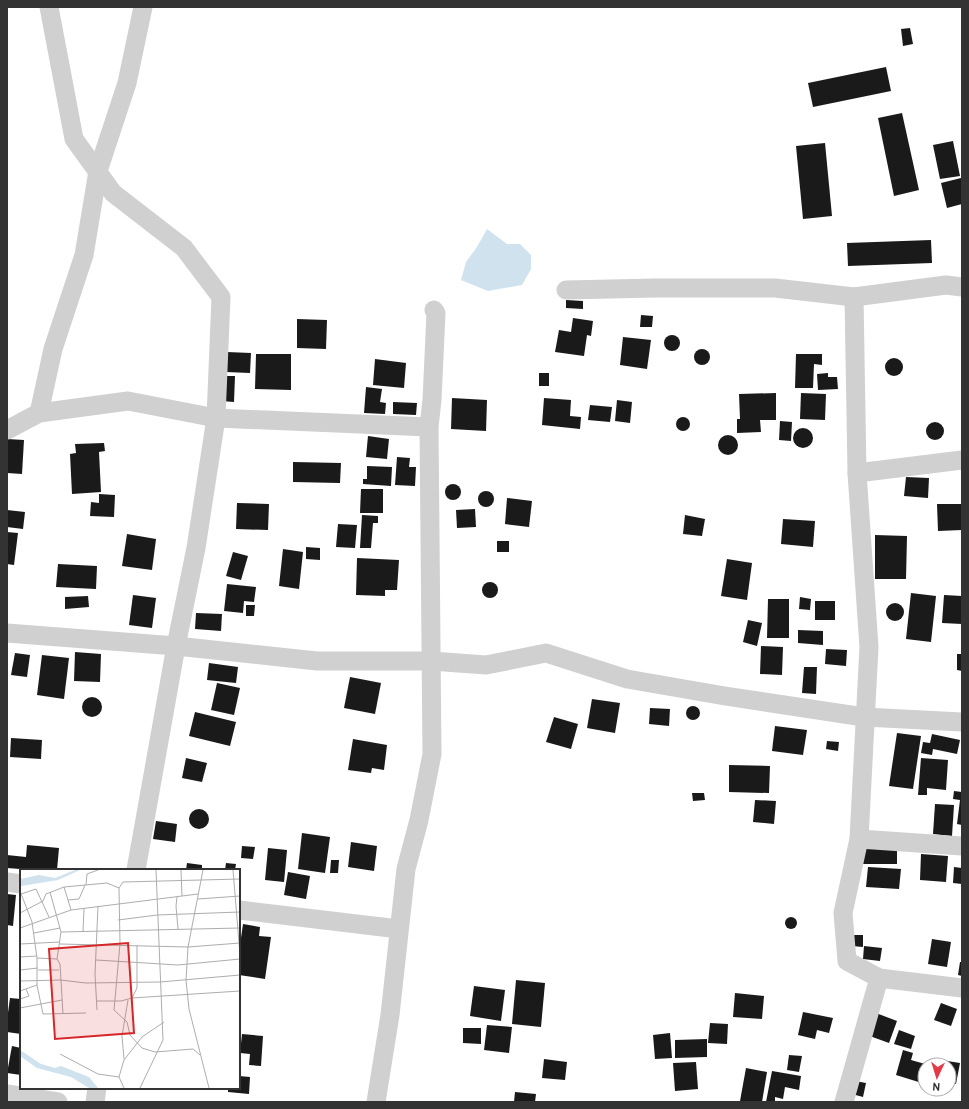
<svg xmlns="http://www.w3.org/2000/svg" width="969" height="1109" font-family="Overpass,sans-serif">
<style>
.water{fill:#cfe2ee}
.building{fill:#1a1a1a}
.lines{fill:none;stroke-linecap:round;stroke-linejoin:round}
.minor{stroke:#d0d0d0;stroke-width:19}
.inset-road{fill:none;stroke:#adadad;stroke-width:1}
.view{fill:#d62828;fill-opacity:0.15;stroke:#d62828;stroke-width:2}
.inset-edge{fill:none;stroke:#333;stroke-width:2}
</style>
<rect width="100%" height="100%" fill="#fff"/>
<path class="water" d="M487 229 507 244H520L531 255V269L522 285 488 291 461 280 466 262 477 247Z"/>
<g class="building">
<path d="M910 28 913 44 903 46 901 29Z"/>
<path d="M886 67 891 91 813 107 808 83Z"/>
<path d="M902 113 919 190 894 196 878 118Z"/>
<path d="M953 141 960 176 940 179 933 145Z"/>
<path d="M825 143 832 216 803 219 796 146Z"/>
<path d="M961 178 962 204 947 208 941 183Z"/>
<path d="M931 240 932 263 848 266 847 243Z"/>
<path d="M566 300 583 301V309L566 308Z"/>
<path d="M641 315 653 316 652 327H640Z"/>
<path d="M573 318 593 321 591 336 587 335 584 356 555 352 559 330 571 332Z"/>
<path d="M297 319 327 320 326 349 297 348Z"/>
<circle cx="672" cy="343" r="8"/>
<path d="M623 337 651 340 647 369 620 365Z"/>
<circle cx="702" cy="357" r="8"/>
<path d="M227 352 251 353 250 373 226 372Z"/>
<path d="M256 354H291V390L255 389Z"/>
<path d="M796 354H822V365L814 364 813 388H795Z"/>
<circle cx="894" cy="367" r="9"/>
<path d="M375 359 406 363 404 388 373 385Z"/>
<rect x="539" y="373" width="10" height="13"/>
<path d="M828 373V377H837L838 389 818 390 817 374Z"/>
<path d="M223 376H235L234 402 221 401Z"/>
<path d="M366 387 382 389 380 402 386 403 385 414 364 413Z"/>
<path d="M776 393V420H760L761 432 737 433V419H740L739 394Z"/>
<path d="M801 393 826 394 825 420 800 419Z"/>
<path d="M452 398 487 400 486 431 451 429Z"/>
<path d="M544 398 571 400 570 416 581 417 580 429 542 425Z"/>
<path d="M617 400 632 402 630 423 615 421Z"/>
<path d="M393 402 417 403 416 415 393 414Z"/>
<path d="M590 405 612 407 610 422 588 420Z"/>
<circle cx="683" cy="424" r="7"/>
<path d="M780 421 792 422 791 441 779 440Z"/>
<circle cx="935" cy="431" r="9"/>
<circle cx="803" cy="438" r="10"/>
<circle cx="728" cy="445" r="10"/>
<path d="M368 436 389 439 387 459 366 457Z"/>
<path d="M7 439 24 440 22 474 7 473Z"/>
<path d="M104 443 105 451 99 452 101 492 72 494 70 454 76 453 75 444Z"/>
<path d="M397 457 410 458 409 467H416L415 486 395 485Z"/>
<path d="M293 462 341 463 340 483 293 482Z"/>
<path d="M367 466 392 467 391 486 363 484V479H367Z"/>
<path d="M906 477 929 478 928 498 904 496Z"/>
<circle cx="453" cy="492" r="8"/>
<path d="M361 489H383V513H360Z"/>
<circle cx="486" cy="499" r="8"/>
<path d="M99 494 115 495 114 517 90 516 91 502 99 503Z"/>
<path d="M507 498 532 501 529 527 505 524Z"/>
<path d="M237 503 269 504 268 530 236 529Z"/>
<path d="M937 504H962V530L938 531Z"/>
<path d="M475 509 476 527 457 528 456 510Z"/>
<path d="M7 510 25 512 23 529 7 527Z"/>
<path d="M362 515 378 516V523H373L371 548H360Z"/>
<path d="M685 515 705 519 702 536 683 534Z"/>
<path d="M783 519 815 521 813 547 781 544Z"/>
<path d="M338 524 357 525 355 548 336 547Z"/>
<path d="M7 532 18 533 14 565 7 564Z"/>
<path d="M127 534 156 539 152 570 122 566Z"/>
<path d="M875 535 907 536 906 579H875Z"/>
<rect x="497" y="541" width="12" height="11"/>
<path d="M306 547 320 548V560L306 559Z"/>
<path d="M283 549 303 552 299 589 279 586Z"/>
<path d="M233 552 248 556 241 580 226 576Z"/>
<path d="M357 558 399 560 397 590H385V596L356 595Z"/>
<path d="M727 559 752 563 747 600 721 596Z"/>
<path d="M58 564 97 566 96 589 56 587Z"/>
<circle cx="490" cy="590" r="8"/>
<path d="M227 584 256 587 254 602 244 601 243 613 224 611Z"/>
<path d="M911 593 936 596 931 642 906 639Z"/>
<path d="M133 595 156 598 152 628 129 625Z"/>
<path d="M944 595 962 596V624L942 623Z"/>
<path d="M88 596 89 607 65 609V597Z"/>
<path d="M800 597 811 599 810 610 799 609Z"/>
<path d="M768 599H789V638H767Z"/>
<rect x="815" y="601" width="20" height="19"/>
<circle cx="895" cy="612" r="9"/>
<path d="M246 605H255L254 616H246Z"/>
<path d="M196 613 222 614 221 631 195 629Z"/>
<path d="M748 620 762 623 757 646 743 642Z"/>
<path d="M798 630 823 631V645L798 643Z"/>
<path d="M761 646 783 647 782 675 760 674Z"/>
<path d="M826 649 847 650 846 666 825 664Z"/>
<path d="M75 652 101 654 100 682 74 681Z"/>
<path d="M15 653 30 655 27 677 11 675Z"/>
<path d="M957 654H962V671L957 670Z"/>
<path d="M42 655 69 658 64 699 37 695Z"/>
<path d="M209 663 238 667 236 683 207 680Z"/>
<path d="M804 667H817L816 694 802 693Z"/>
<path d="M350 677 381 683 375 714 344 708Z"/>
<path d="M217 683 240 688 234 715 211 710Z"/>
<circle cx="92" cy="707" r="10"/>
<path d="M592 699 620 703 615 733 587 728Z"/>
<circle cx="693" cy="713" r="7"/>
<path d="M650 708 670 709 669 726 649 724Z"/>
<path d="M195 712 236 722 230 746 189 736Z"/>
<path d="M554 717 578 724 571 749 546 742Z"/>
<path d="M775 726 807 730 803 755 772 751Z"/>
<path d="M897 733 921 736 913 789 889 786Z"/>
<path d="M932 734 960 740 957 754 933 749 932 755 921 753 923 742 930 743Z"/>
<path d="M11 738 42 740 41 759 10 757Z"/>
<path d="M353 739 387 745 384 770 372 768 371 773 348 770Z"/>
<path d="M827 741 839 742 838 751 826 749Z"/>
<path d="M186 758 207 763 202 782 182 778Z"/>
<path d="M921 758 948 760 946 790 927 788V795H918Z"/>
<path d="M729 765 770 766 769 793 729 792Z"/>
<path d="M954 791 962 792V825L957 824 960 800 953 799Z"/>
<path d="M692 793H704L705 800 693 801Z"/>
<path d="M755 800 776 801 774 824 753 822Z"/>
<path d="M935 804 954 805 952 836 933 834Z"/>
<circle cx="199" cy="819" r="10"/>
<path d="M156 821 177 824 175 842 153 839Z"/>
<path d="M302 833 330 837 325 873 298 869Z"/>
<path d="M351 842 377 846 374 871 348 867Z"/>
<path d="M27 845 59 848 57 870H33L7 868V855L26 857Z"/>
<path d="M242 846 255 847 253 859 241 858Z"/>
<rect x="863" y="846" width="34" height="18"/>
<path d="M268 848 287 850 284 882 265 880Z"/>
<path d="M921 854 948 856 946 882 920 880Z"/>
<path d="M331 860H339L338 873H330Z"/>
<path d="M187 863 202 865V870H186Z"/>
<path d="M226 863 236 864 235 870H225Z"/>
<path d="M868 867 901 869 899 889 866 887Z"/>
<path d="M954 867 962 868V884L953 883Z"/>
<path d="M288 872 310 876 306 899 284 895Z"/>
<path d="M7 894 16 895 13 926 7 925Z"/>
<circle cx="791" cy="923" r="6"/>
<path d="M243 924 260 927 259 936 271 937 265 979 239 975V952Z"/>
<path d="M853 935H863V947L852 946Z"/>
<path d="M932 939 951 942 947 967 928 964Z"/>
<path d="M864 946 882 948 880 961 863 959Z"/>
<path d="M960 962H962V976L958 975Z"/>
<path d="M516 980 545 983 541 1027 512 1024Z"/>
<path d="M474 986 505 990 501 1021 470 1016Z"/>
<path d="M735 993 764 996 762 1019 733 1017Z"/>
<path d="M10 998 21 999V1034L7 1032V1020Z"/>
<path d="M941 1003 957 1009 951 1026 934 1020Z"/>
<path d="M803 1012 833 1018 829 1033 817 1030 815 1039 798 1035Z"/>
<path d="M876 1013 897 1021 889 1043 867 1035Z"/>
<path d="M710 1023 728 1024 727 1044 708 1043Z"/>
<path d="M487 1025 512 1027 509 1053 484 1050Z"/>
<path d="M463 1028H481V1044L463 1043Z"/>
<path d="M899 1030 915 1036 911 1049 894 1044Z"/>
<path d="M670 1033 672 1058 655 1059 653 1035Z"/>
<path d="M242 1034 263 1036 261 1066 249 1065 250 1054 240 1053Z"/>
<path d="M707 1039V1057L675 1058V1040Z"/>
<path d="M12 1046 21 1048V1075L7 1073Z"/>
<path d="M903 1050 913 1053 911 1060 925 1064V1084L896 1075Z"/>
<path d="M789 1055 802 1056 799 1072 787 1070Z"/>
<path d="M544 1059 567 1062 565 1080 542 1078Z"/>
<path d="M941 1060 960 1063 956 1084 949 1082V1065H940Z"/>
<path d="M696 1062 698 1089 675 1091 673 1063Z"/>
<path d="M746 1068 767 1072 762 1102 740 1101Z"/>
<path d="M772 1071 801 1076 799 1090 785 1087 783 1099 775 1097V1102H766Z"/>
<path d="M239 1076 250 1077 249 1094 228 1092V1088H239Z"/>
<path d="M855 1081 866 1083 863 1097 852 1094Z"/>
<path d="M515 1092 536 1094 535 1102H514Z"/>
</g>
<g class="lines">
<g class="minor">
<path d="M49 7 74 139 113 193 184 248 221 297 216 418 196 548 176 646 136 870"/>
<path d="M566 290 655 288H775L854 297 946 285 962 287"/>
<path d="M854 297 857 473 869 647 859 839 843 913 847 961 879 978 962 988"/>
<path d="M39 413 53 349 84 255 98 171 127 83 143 7"/>
<path d="M7 430 39 413 128 401 216 418 429 427"/>
<path d="M857 473 962 460"/>
<path d="M7 633 176 646 317 661H431L486 665 546 653 627 679 725 696 864 717 962 722"/>
<path d="M859 839 962 846"/>
<path d="M7 882 21 884"/>
<path d="M239 910 399 929"/>
<path d="M7 1094 58 1102"/>
<path d="M95 1102 97 1088"/>
<path d="M376 1102 390 1015 406 869 419 820 432 754 429 427 432 400 436 313 434 310"/>
<path d="M844 1102 879 978"/>
</g>
</g>
<g transform="translate(20 869)">
<rect width="220" height="220" fill="#fff"/>
<path d="M55 1H60L38 11 1 17 0 10 19 6 35 9ZM0 181 21 195 35 199 41 197 69 208 78 219H69L51 208 17 199 0 187Z" fill="#cfe2ee"/>
<path class="inset-road" d="M161 1 162 27M183 1 168 78 166 111 169 140 189 219M213 1 220 86M66 16 67 5 78 1M44 18 51 41M0 22 12 53 17 89V116L23 145 66 144M30 23 41 63 37 90 40 95 43 145M1 25 16 20 29 48M157 28 156 37 158 60M178 30 220 27M48 31 59 30 65 16M0 44 23 32 26 25 44 18 87 14 99 19M98 51 137 46 220 43M0 59 51 41 178 25M41 63 220 59M63 63 64 39M14 64 40 59M0 75 40 73M40 75 168 78 220 74M0 88 17 87M17 89 37 90M76 91 158 96 220 90M0 101 18 99M18 101H39M0 112 40 111 66 114 140 113 220 106M0 122 17 116M112 129 117 119V76M0 130 9 127 6 120M77 132H101L112 129 220 122M0 139 42 131M77 141 75 105 78 37M40 185 78 205 99 208 104 219M180 186 173 180 135 183 122 179 110 166 107 153 94 141 100 75 99 19 103 13 220 10M104 190 102 167 108 131M99 208 104 191 122 168 144 153M120 219 143 171 136 1"/>
<path class="view" d="M108 74 114 164 35 170 29 80Z"/>
<rect width="220" height="220" class="inset-edge"/>
</g>
<rect width="969" height="1109" fill="none" stroke="#333333" stroke-width="16"/>
<g transform="translate(937 1077) rotate(184)"><circle r="19" fill="#ffffff" stroke="#adadad"/>
<path d="M0-3L7 15L0 10L-7 15Z" fill="#e63946"/>
<text y="-6" font-size="11" font-weight="bold" text-anchor="middle" fill="#333333">N</text>
</g>
</svg>
